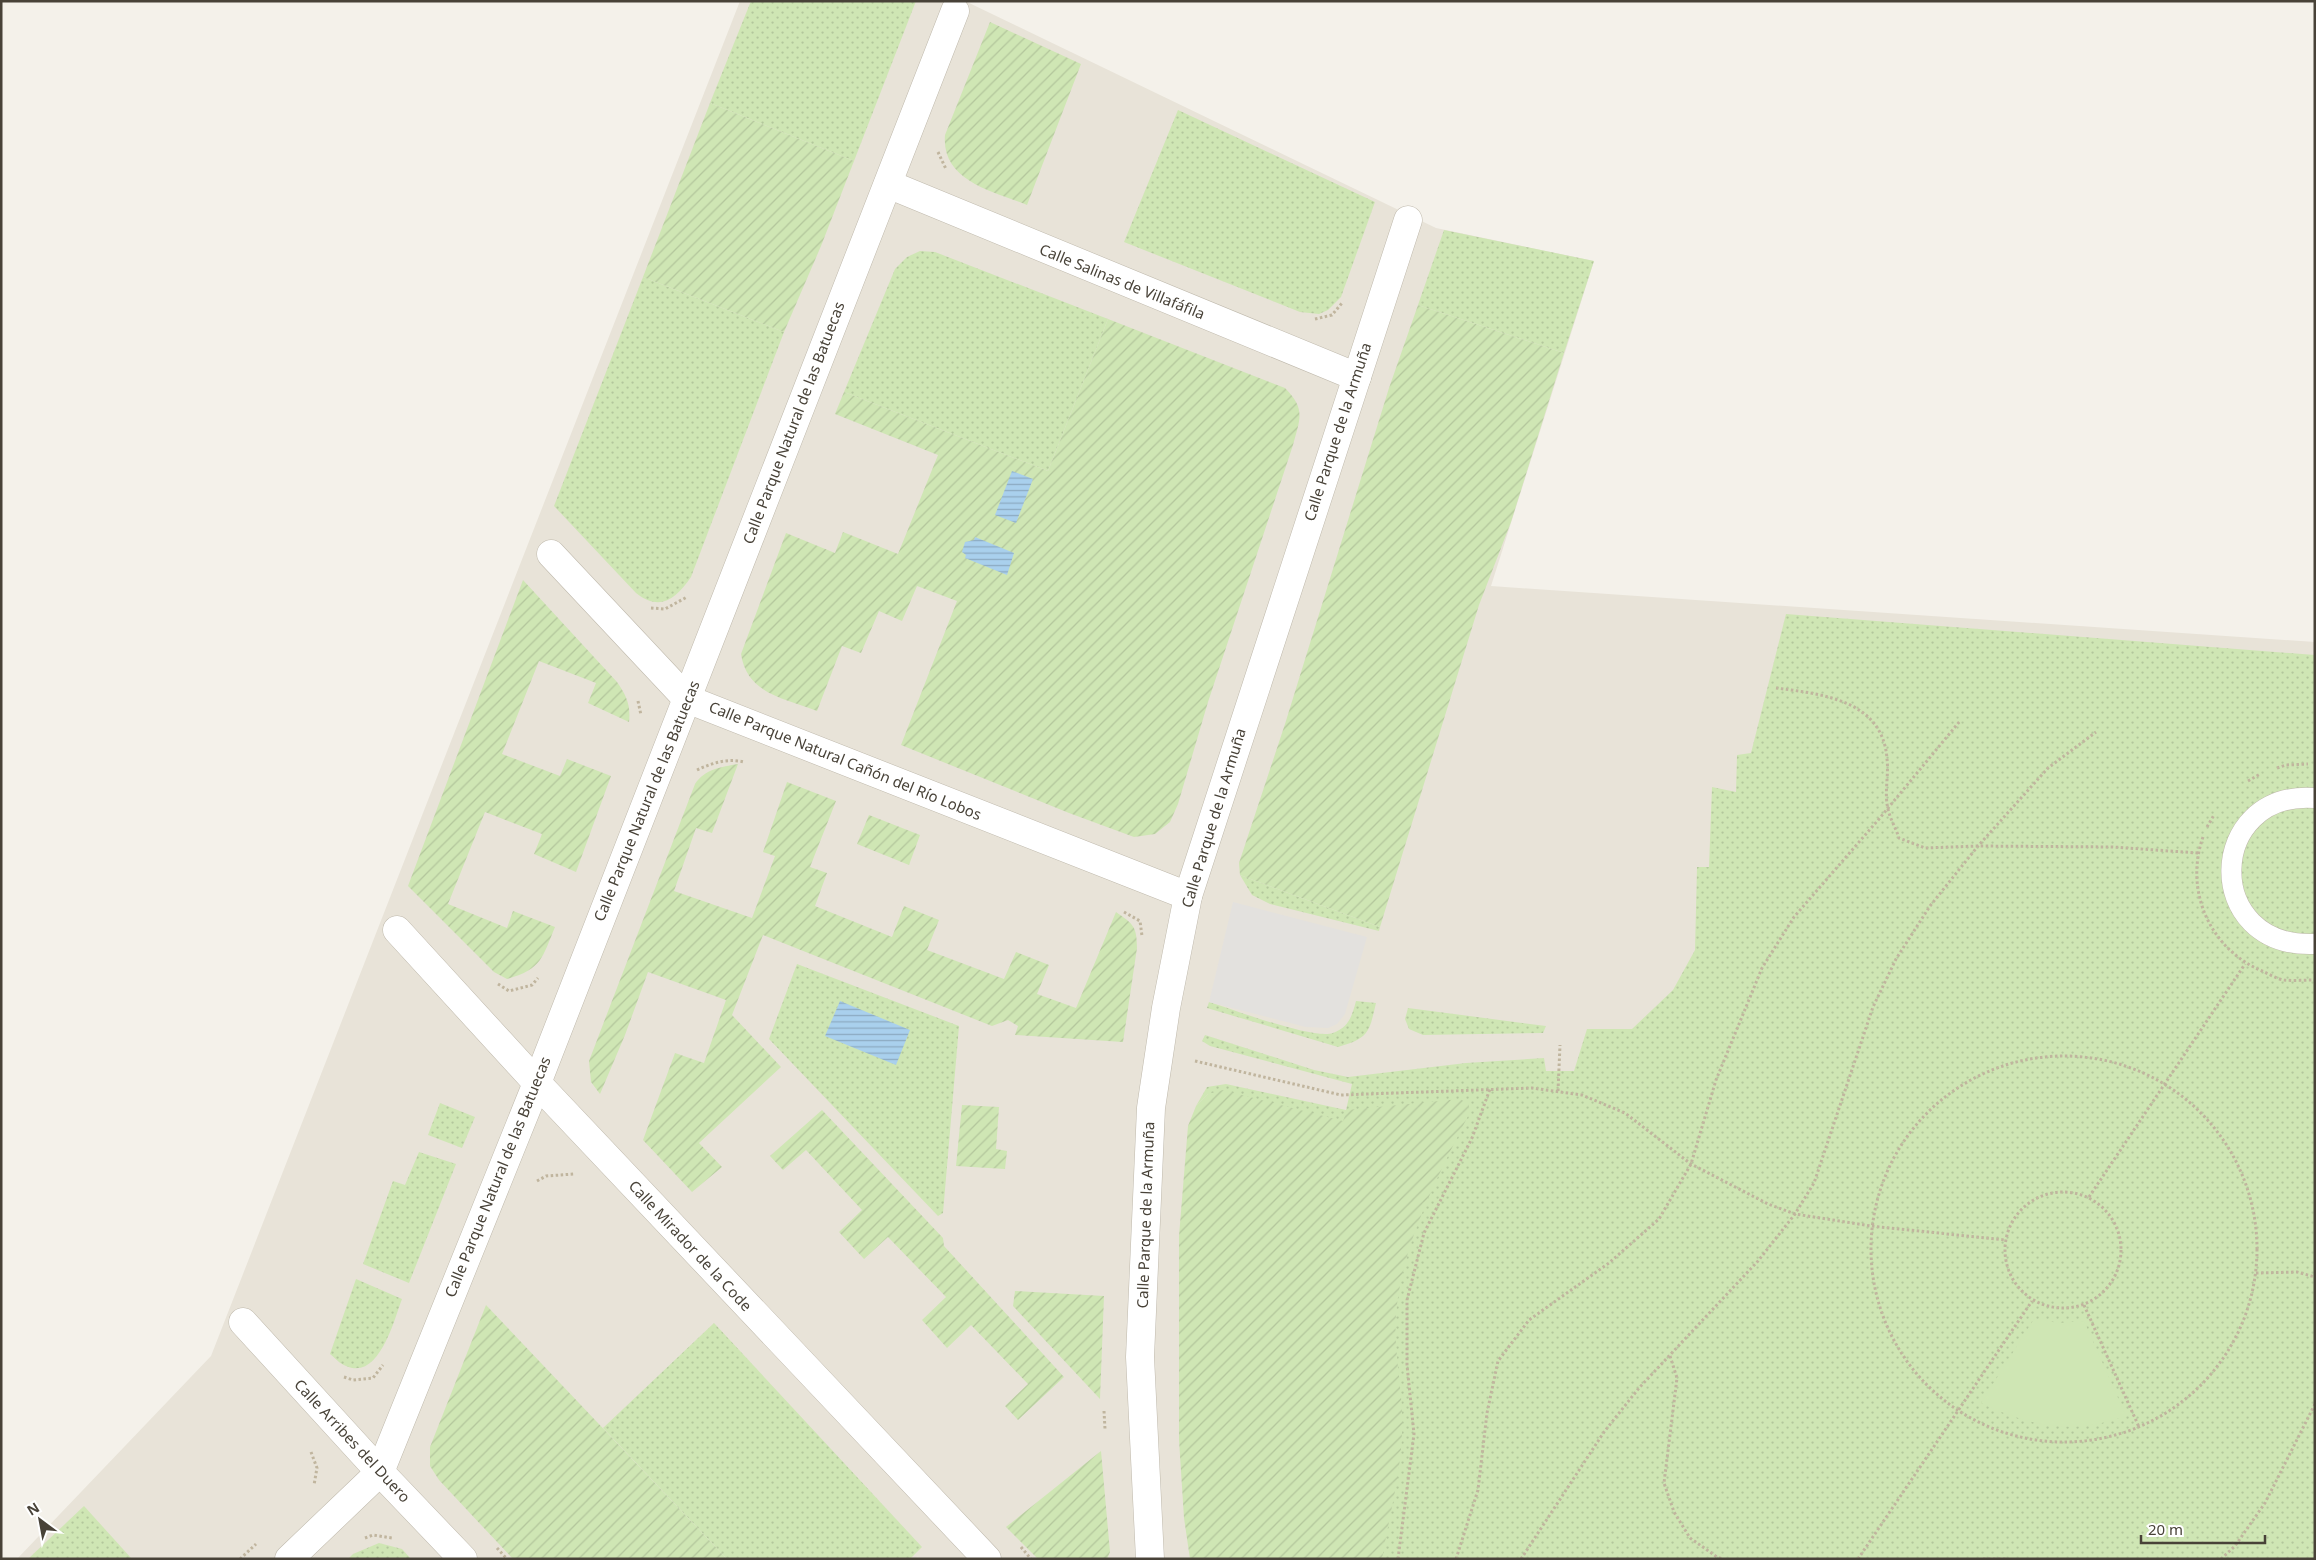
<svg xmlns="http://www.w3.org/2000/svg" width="2316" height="1560" font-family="'Noto Sans',sans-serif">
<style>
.residential{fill:#e8e3d8}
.grass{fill:url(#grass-dots)}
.park{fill:#cfe6b4}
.garden{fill:url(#garden-furrows)}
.parking{fill:#e3e1de}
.water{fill:url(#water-rules)}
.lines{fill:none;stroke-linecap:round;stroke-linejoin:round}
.service-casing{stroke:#bfb9ac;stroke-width:21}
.minor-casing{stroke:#bfb9ac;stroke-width:29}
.path{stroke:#c0b59e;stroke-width:3;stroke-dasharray:2.5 2.5;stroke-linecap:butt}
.service{stroke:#fff;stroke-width:20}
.minor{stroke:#fff;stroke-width:28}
.labels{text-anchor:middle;stroke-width:4;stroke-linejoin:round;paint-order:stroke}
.street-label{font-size:15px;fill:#484238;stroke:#fff}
</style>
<defs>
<pattern id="grass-dots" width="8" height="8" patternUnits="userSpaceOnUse" patternTransform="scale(1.25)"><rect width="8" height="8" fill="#cfe6b4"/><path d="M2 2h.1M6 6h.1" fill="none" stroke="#b3c69c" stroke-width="1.8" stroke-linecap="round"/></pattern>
<pattern id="garden-furrows" width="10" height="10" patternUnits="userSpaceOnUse" patternTransform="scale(1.25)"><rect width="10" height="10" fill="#cfe6b4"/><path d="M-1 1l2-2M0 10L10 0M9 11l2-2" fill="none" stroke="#b3c69c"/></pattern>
<pattern id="water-rules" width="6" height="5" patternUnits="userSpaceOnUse" patternTransform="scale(1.25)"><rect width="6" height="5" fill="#a9d0ed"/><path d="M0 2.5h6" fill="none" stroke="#8caac1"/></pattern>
</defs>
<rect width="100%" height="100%" fill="#f4f1ea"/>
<path class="residential" d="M740 1H965L1436 228 1594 261 1491 586 2315 642V1559H17L211 1356Z"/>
<g class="grass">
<path d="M751 1H916L854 161 710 103Z"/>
<path d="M1178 110 1375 202 1341 297 1328 310 1319 314 1300 312 1124 242Z"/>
<path d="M1444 230 1594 261 1564 353 1418 305Z"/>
<path d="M920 251 935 252 1108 319 1048 471 844 392 895 269 907 257Z"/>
<path d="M643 277 784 332 691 577C676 599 660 612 636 593L554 506Z"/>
<path d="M1786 614 2315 655V1559H1342L1208 1094 1196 1106 1207 1087 1226 1084 1346 1110 1352 1084 1210 1046 1202 1041 1205 1035 1314 1070 1348 1077 1466 1063 1544 1058 1546 1071H1574L1587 1029H1632L1673 990 1695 950 1697 867H1709L1712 787 1736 792 1737 755 1751 753Z"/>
<path d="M1240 875 1380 927 1379 931 1270 904 1252 895Z"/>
<path d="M797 964 959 1026 943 1213 938 1216 769 1039Z"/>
<path d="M1356 1001 1376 1003C1369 1033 1369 1038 1338 1047L1207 1008 1209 1002C1232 1009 1313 1040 1333 1033 1349 1027 1352 1016 1356 1001Z"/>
<path d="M1408 1008 1546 1026 1543 1033 1423 1035 1409 1029 1405 1019Z"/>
<path d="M440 1103 475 1117 462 1148 428 1135Z"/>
<path d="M419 1152 456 1164 409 1283 363 1264 393 1181 405 1185Z"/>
<path d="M356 1279 402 1299C394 1320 379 1381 346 1366 340 1364 335 1358 330 1354Z"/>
<path d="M714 1323 922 1547 910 1559H727L603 1428Z"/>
<path d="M84 1506 132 1559H28Z"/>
<path d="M379 1543 402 1549 411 1559H348L353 1554Z"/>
</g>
<path class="park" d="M2034 1319 2059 1323 2084 1321 2126 1416C2072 1435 2032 1427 1981 1403Z"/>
<g class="garden">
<path d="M990 22 1081 64 1027 205C993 191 941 181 945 135Z"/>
<path d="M710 103 854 161 821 246 784 332 643 277Z"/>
<path d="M1418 305 1564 353 1511 522 1479 605 1380 927 1240 875 1239 863 1285 724 1389 388Z"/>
<path d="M1108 319 1285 388C1306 409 1300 419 1293 445L1208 702 1178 804 1170 822 1155 834 1134 837 1069 813 901 745 957 601 917 586 902 621 879 611 861 653 842 646 817 711C784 698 747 694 741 654L786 533 835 553 843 532 898 554 938 455 835 414 844 392 1048 471Z"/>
<path d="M523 580 617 682C626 695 631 705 629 722L588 703 596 683 539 661 502 754 560 776 567 759 611 776 576 872 534 854 542 834 485 812 448 904 507 928 513 911 555 927C542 958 542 969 507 979L494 972 408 886Z"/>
<path d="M738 764 712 833 696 828 674 891 752 918 775 856 763 852 787 782 836 801 810 867 827 873 815 906 892 937 904 906 939 920 927 950 1004 979 1016 952 1049 965 1037 994 1076 1008 1116 912C1133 924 1137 926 1137 948L1123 1042 1015 1035 1018 1026 1008 1020 992 1026 763 935 732 1015 781 1067 699 1143 722 1167 692 1192 643 1140 675 1053 704 1063 726 1000 648 972 625 1035 600 1094 591 1082 589 1061 695 784C705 769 721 767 738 764Z"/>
<path d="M869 815 920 835 909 865 857 844Z"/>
<path d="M1223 1090 1343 1121 1347 1110 1460 1099 1469 1104 1468 1116C1437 1178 1402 1244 1396 1314 1393 1353 1404 1393 1402 1432 1401 1474 1389 1517 1382 1559H1190L1184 1518 1179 1440V1236L1188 1126 1196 1106 1208 1094Z"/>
<path d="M962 1105 999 1107 996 1149 1007 1151 1005 1169 956 1166Z"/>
<path d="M822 1110 943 1238 944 1246 1064 1377 1018 1420 1005 1406 1028 1384 971 1325 947 1348 922 1320 946 1297 888 1237 864 1259 839 1232 862 1210 806 1150 783 1170 770 1156Z"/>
<path d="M1015 1291 1104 1296 1100 1399 1013 1306Z"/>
<path d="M486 1305 727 1559H513L439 1480 430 1466V1447Z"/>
<path d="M1101 1451 1110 1552 1107 1559H1038L1006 1527Z"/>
</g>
<path class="parking" d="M1233 902 1367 937 1345 1014 1337 1024 1328 1028 1306 1027 1209 1002Z"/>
<g class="water">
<path d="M1012 471 1033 479 1016 523 995 515Z"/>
<path d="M975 537 1014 553 1007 575 965 558 966 555 962 552 965 542 974 540Z"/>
<path d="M840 1001 910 1030 896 1065 825 1036Z"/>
</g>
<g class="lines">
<defs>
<path id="service" d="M2315 798C2206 790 2201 949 2315 944"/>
<g id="minor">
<path d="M888 184 1357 377"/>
<path d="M551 554 687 699 1188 896"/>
<path d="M397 930 537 1083 987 1559"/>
<path d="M243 1322 380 1472 463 1559"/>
<path d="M289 1559 380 1472 537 1083 955 11"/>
<path d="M1150 1559 1140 1357 1151 1108 1166 1008 1188 896 1408 220"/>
</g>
</defs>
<use href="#service" class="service-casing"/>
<use href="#minor" class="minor-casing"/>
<g class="path">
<path d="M938 152 946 169"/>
<path d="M1315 319 1332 315 1342 303"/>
<path d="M651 608 665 609 687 597"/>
<path d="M1776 688C1822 694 1883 700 1887 759 1889 775 1884 793 1888 809 1890 819 1896 828 1899 838L1925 848 1978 846 2113 847 2198 853"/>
<path d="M638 701 641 715"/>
<path d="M2277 768 2286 765 2308 764"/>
<path d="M697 770C712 763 728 758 744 762"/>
<path d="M2248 781 2260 774"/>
<path d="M2207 827 2214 815"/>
<path d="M2203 837C2184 891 2210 949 2262 971 2269 974 2277 979 2284 980 2294 981 2305 980 2315 980"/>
<path d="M1124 912 1140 921 1142 936"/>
<path d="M498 984 509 991 532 985 538 978"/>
<circle cx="2064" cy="1249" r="193"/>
<path d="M1195 1061 1341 1095 1532 1088 1582 1095 1625 1113 1691 1164 1768 1204 1795 1214 1871 1226 2005 1240"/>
<path d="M1558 1091 1560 1045"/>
<path d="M537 1181 546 1176 574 1174"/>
<circle cx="2063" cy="1250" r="58"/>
<path d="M2089 1197 2245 964"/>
<path d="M2256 1273 2297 1272 2315 1277"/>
<path d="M2084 1305 2139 1427"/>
<path d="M1670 1356 1677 1378 1664 1483 1674 1512 1690 1538 1717 1557 1723 1559"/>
<path d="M344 1377 353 1380 373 1378 383 1365"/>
<path d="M1104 1411 1105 1429"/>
<path d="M311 1452 317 1468 314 1485"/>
<path d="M365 1538 373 1535 392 1538"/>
<path d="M1021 1547 1031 1559"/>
<path d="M497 1548 507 1559"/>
<path d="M240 1559 256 1544"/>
<path d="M1398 1559 1414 1434 1407 1365V1300L1424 1233 1472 1138 1490 1089"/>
<path d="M1456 1559 1478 1490 1487 1413 1498 1361 1529 1320 1609 1263 1659 1219 1691 1164 1716 1080 1762 968 1794 917 1879 819 1960 721"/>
<path d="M1521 1559 1604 1432 1639 1388 1758 1261 1795 1214 1814 1183 1873 1007 1896 959 1930 906 1978 846 2048 768 2096 732"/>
<path d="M1858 1559 2032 1301"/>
<path d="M1983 1559H2007"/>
<path d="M2221 1559 2235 1546 2265 1503 2315 1404"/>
</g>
<use href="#service" class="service"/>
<use href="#minor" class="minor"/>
</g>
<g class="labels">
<g class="street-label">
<text transform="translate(1122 282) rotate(22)" y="5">Calle Salinas de Villafáfila</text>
<text transform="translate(794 423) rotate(-69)" y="5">Calle Parque Natural de las Batuecas</text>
<text transform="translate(1338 432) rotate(-72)" y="5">Calle Parque de la Armuña</text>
<text transform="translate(845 761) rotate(22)" y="5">Calle Parque Natural Cañón del Río Lobos</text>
<text transform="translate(647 801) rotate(-68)" y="5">Calle Parque Natural de las Batuecas</text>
<text transform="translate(1214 818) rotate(-73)" y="5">Calle Parque de la Armuña</text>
<text transform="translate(498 1177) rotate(-68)" y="5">Calle Parque Natural de las Batuecas</text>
<text transform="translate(1146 1215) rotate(-88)" y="5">Calle Parque de la Armuña</text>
<text transform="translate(690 1246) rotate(47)" y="5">Calle Mirador de la Code</text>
<text transform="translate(352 1441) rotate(47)" y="5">Calle Arribes del Duero</text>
</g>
</g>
<rect width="2316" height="1560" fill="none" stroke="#484238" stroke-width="5"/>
<g transform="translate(40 1520) rotate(328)" stroke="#ffffff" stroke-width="4" paint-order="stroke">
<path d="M0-4L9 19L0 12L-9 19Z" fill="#484238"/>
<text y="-8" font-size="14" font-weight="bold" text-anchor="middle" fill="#484238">N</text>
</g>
<path d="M2141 1535v8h124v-8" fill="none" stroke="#484238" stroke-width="2.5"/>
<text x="2148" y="1535" font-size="15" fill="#484238" stroke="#ffffff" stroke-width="4" paint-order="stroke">20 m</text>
</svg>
